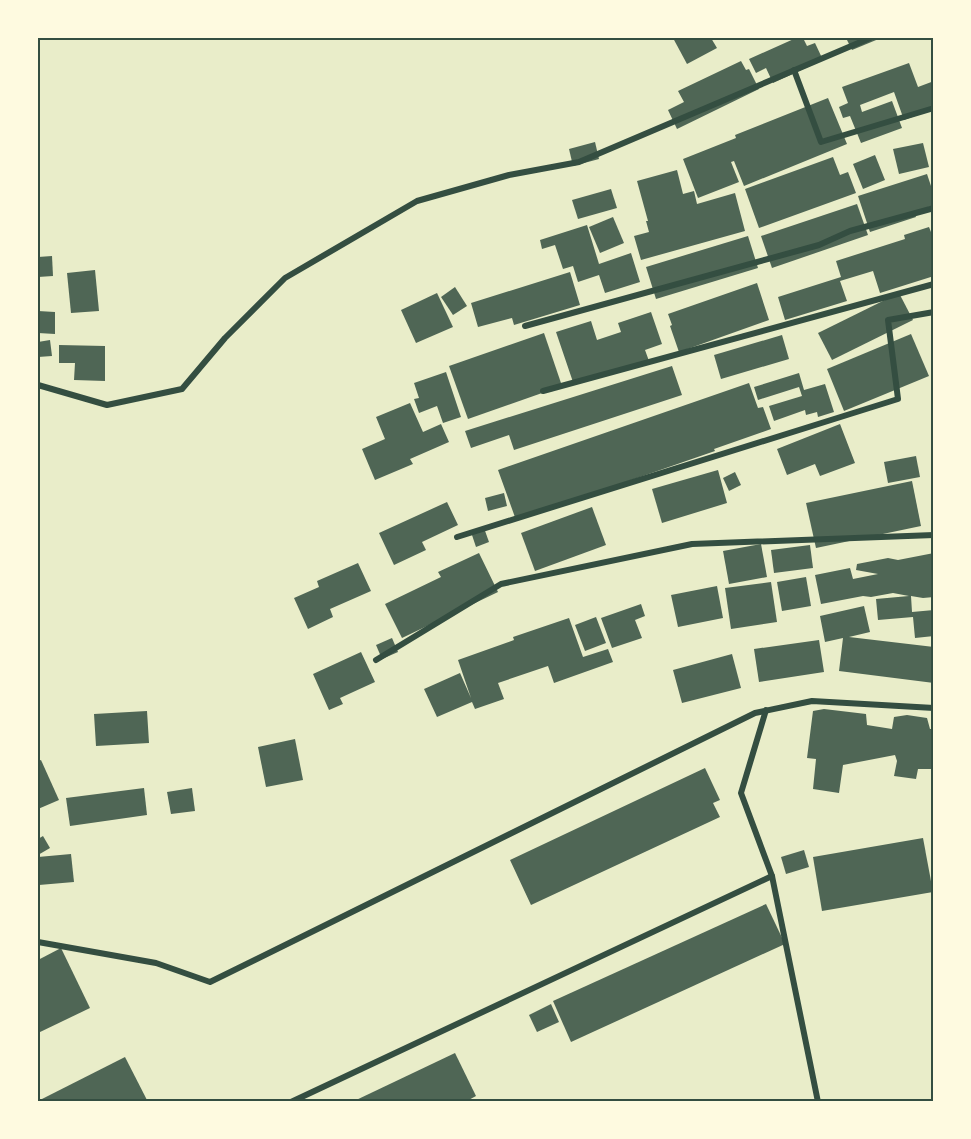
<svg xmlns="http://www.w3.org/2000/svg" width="971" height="1139" font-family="'Work Sans',sans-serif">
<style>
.building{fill:#4f6655}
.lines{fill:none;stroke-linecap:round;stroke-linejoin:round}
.minor{stroke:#344e41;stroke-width:6}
.neatline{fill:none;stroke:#344e41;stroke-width:2}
</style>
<rect width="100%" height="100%" fill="#e9edc9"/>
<g class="building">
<path d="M673 38H711L717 48 687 64Z"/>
<path d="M796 38H803L807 46 815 43 823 60 773 83 766 68 756 73 749 59Z"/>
<path d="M846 38H881L852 50Z"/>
<path d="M741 61 746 70 749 69 759 89 677 129 668 110 684 102 678 91Z"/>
<path d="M909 63 918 87 934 81V109L904 120 894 92 860 105 862 112 892 101 902 128 861 143 850 116 843 118 839 107 848 103 842 87Z"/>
<path d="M828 98 847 144 744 186 734 161 731 162 739 182 698 198 683 159 736 138 735 135Z"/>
<path d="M595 142 599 159 573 166 569 149Z"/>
<path d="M923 143 929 167 899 174 893 149Z"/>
<path d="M875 155 885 180 863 189 853 164Z"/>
<path d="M833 157 840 175 848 172 856 193 759 228 745 189Z"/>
<path d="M677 170 683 194 694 191 697 204 735 193 745 231 641 260 634 236 649 232 646 221H648L637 181Z"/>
<path d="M927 174 934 195V205L914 212 916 217 870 232 858 196Z"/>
<path d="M611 189 617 208 578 219 572 200Z"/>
<path d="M857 204 868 235 772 268 761 236Z"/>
<path d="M613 217 624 243 600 253 589 227Z"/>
<path d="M587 225 599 264 631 253 640 282 605 293 599 275 578 282 573 266 563 269 555 245 542 249 540 240Z"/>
<path d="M929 227 931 232 934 231V276L880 293 873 271 840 281 847 301 785 320 778 297 841 277 836 261 905 239 904 235Z"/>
<path d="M748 236 758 268 656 299 646 267Z"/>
<path d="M52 256 53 276 38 277V257Z"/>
<path d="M95 270 99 311 71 313 67 273Z"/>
<path d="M570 272 580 305 514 325 512 318 478 327 471 303Z"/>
<path d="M757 283 769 320 679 352 670 326 672 325 668 314Z"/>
<path d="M455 287 467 306 453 315 441 297Z"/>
<path d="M437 293 453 327 416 343 401 310Z"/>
<path d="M899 293 913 320 832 360 818 333Z"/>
<path d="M38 311 55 312V334L38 333Z"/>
<path d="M651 312 662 344 645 350 649 361 574 385 556 332 591 321 597 340 621 332 618 323Z"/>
<path d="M544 333 562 386 468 419 449 366Z"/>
<path d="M911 334 929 376 844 411 827 369Z"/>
<path d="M782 335 789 359 721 379 714 355Z"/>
<path d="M50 340 52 356 38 357V342Z"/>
<path d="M59 345 105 346V381L74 380 75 363H59Z"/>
<path d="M672 366 682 395 514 450 509 435 471 448 465 431Z"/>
<path d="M446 372 461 417 443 423 437 406 419 413 414 399 419 398 414 383Z"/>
<path d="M799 373 804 390 825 384 834 412 818 417 817 412 806 415 805 410 774 421 769 406 802 396 799 387 758 400 754 387Z"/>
<path d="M749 383 758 408 763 407 771 429 714 449 715 451 516 520 498 470Z"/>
<path d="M410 403 423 432 441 424 449 442 410 459 413 464 375 480 362 449 385 439 376 417Z"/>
<path d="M840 424 855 463 820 476 815 464 787 475 777 449Z"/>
<path d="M916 456 920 477 888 483 884 462Z"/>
<path d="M718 470 727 503 662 523 652 489Z"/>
<path d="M735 472 741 485 729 491 723 478Z"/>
<path d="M912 481 921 526 816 548 806 503Z"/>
<path d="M504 493 507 506 488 511 485 498Z"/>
<path d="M447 502 458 525 422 542 426 550 394 565 379 533Z"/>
<path d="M592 507 606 545 535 571 521 533Z"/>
<path d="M484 528 489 542 476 547 471 532Z"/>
<path d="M761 544 767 577 729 584 723 551Z"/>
<path d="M810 545 813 568 774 573 771 550Z"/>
<path d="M479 553 498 592 402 638 385 604 441 577 438 572Z"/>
<path d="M934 553V597L923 598 911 596 912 612 934 610V636L915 638 913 617 878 620 876 599 909 596 893 593 871 597 863 596 821 604 815 575 850 568 853 579 878 574 856 570 857 564 888 558 898 560Z"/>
<path d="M358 563 371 591 330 609 333 617 308 629 294 598 319 587 317 581Z"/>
<path d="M806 577 811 606 782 611 777 582Z"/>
<path d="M771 582 777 622 731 629 725 588Z"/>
<path d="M717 586 723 618 678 627 671 595Z"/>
<path d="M641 604 645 616 635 620 642 638 612 648 601 618Z"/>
<path d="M864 606 870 632 849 637 934 647V683L839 671 843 638 825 642 820 616Z"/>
<path d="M596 617 606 643 585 651 575 625Z"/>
<path d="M569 618 583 657 608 649 613 662 554 683 548 666 498 683 504 699 475 709 472 702 437 717 424 689 460 673 471 698 458 660 514 640 513 637Z"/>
<path d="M392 638 398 652 382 659 376 645Z"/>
<path d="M819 640 824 672 759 682 754 649Z"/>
<path d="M361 652 375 682 340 698 343 704 329 710 313 674Z"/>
<path d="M732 654 741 688 682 703 673 670Z"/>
<path d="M824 709 866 714 867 725 892 729 894 717 907 715 927 718 930 729H934V769H918L916 779 894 776 897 761 895 755 843 765 839 793 813 789 816 759 807 758 813 711Z"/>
<path d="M147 711 149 743 96 746 94 714Z"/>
<path d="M295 739 303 780 266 787 258 747Z"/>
<path d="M41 760 59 800 38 809V761Z"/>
<path d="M705 768 720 800 713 803 720 817 531 905 510 860Z"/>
<path d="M144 788 147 815 70 826 66 798Z"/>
<path d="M192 788 195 811 171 814 167 792Z"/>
<path d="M43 836 50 848 38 855V839Z"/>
<path d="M923 838 933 892 822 911 813 857Z"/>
<path d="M804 850 809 867 786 874 781 857Z"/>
<path d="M71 854 74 882 39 885 38 857Z"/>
<path d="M766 904 785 944 571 1042 553 1001Z"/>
<path d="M61 948 90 1008 38 1033V960Z"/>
<path d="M551 1004 559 1022 537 1032 529 1015Z"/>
<path d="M455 1053 476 1096 465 1102H352Z"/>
<path d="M125 1057 148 1102H38V1101Z"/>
</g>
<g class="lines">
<g class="minor">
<path d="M794 70 821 142 934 108"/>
<path d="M525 326 819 245 850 231 934 208"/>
<path d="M38 385 107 405 182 389 225 338 285 278 417 201 509 175 579 162 870 38"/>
<path d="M543 391 934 284"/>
<path d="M457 537 898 399 888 320 934 312"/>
<path d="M376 660 501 584 692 544 934 535"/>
<path d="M766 710 741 793 772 876 818 1102"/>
<path d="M38 942 156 963 210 982 755 713 812 701 934 708"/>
<path d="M291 1102 772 876"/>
</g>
</g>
<rect width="971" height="1139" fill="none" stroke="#fefae0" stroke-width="78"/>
<rect x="39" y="39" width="893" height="1061" class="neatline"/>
</svg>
